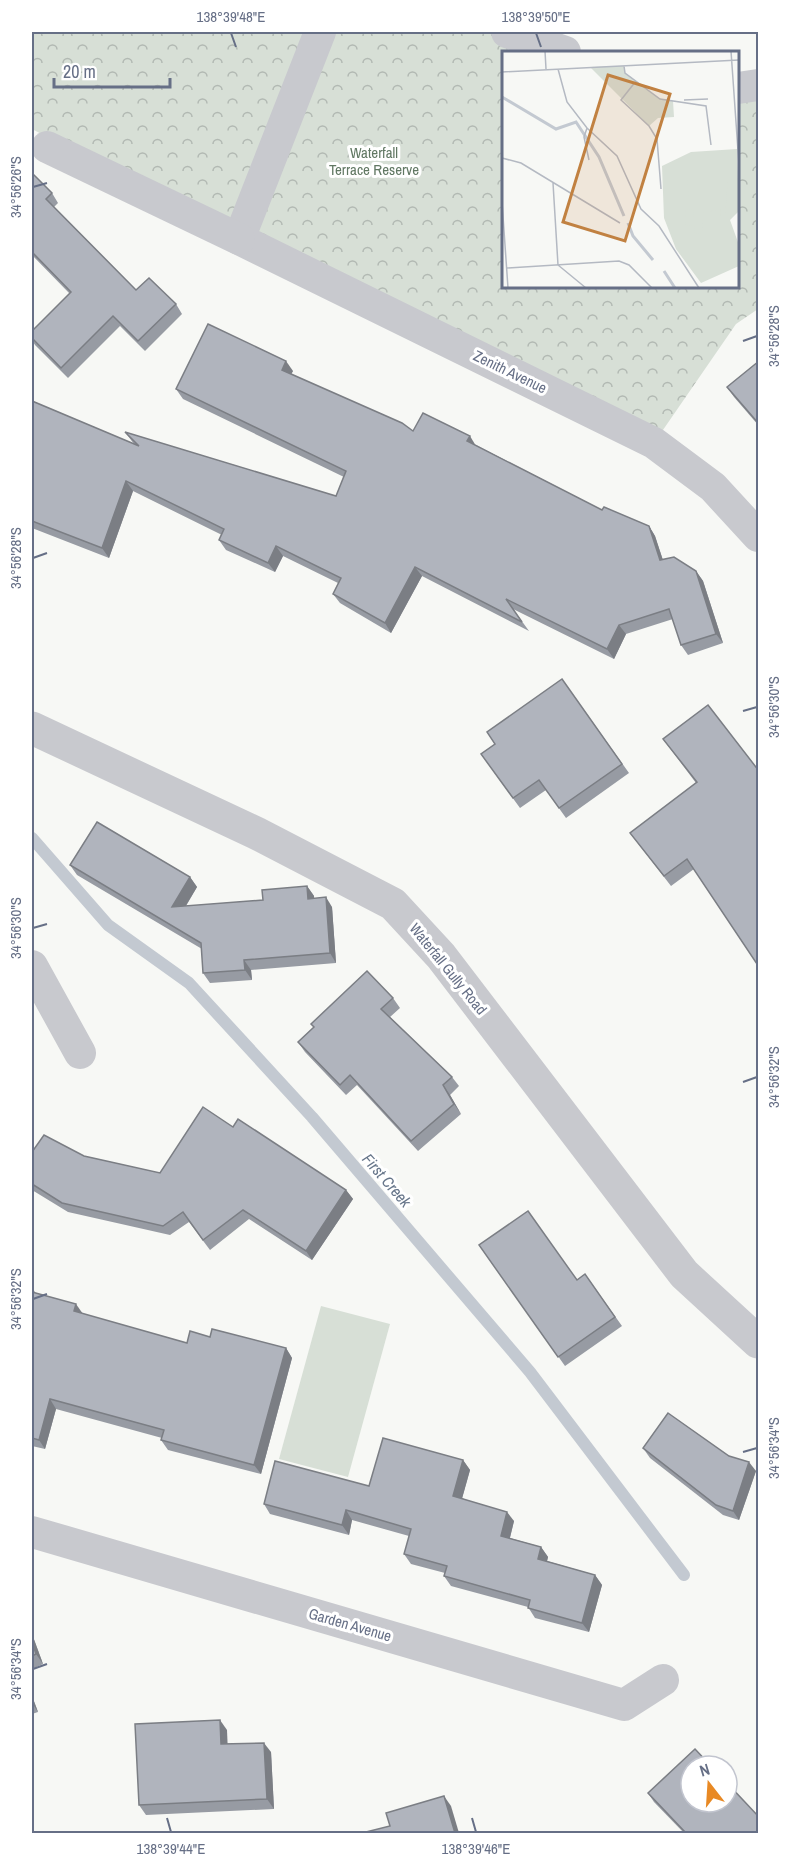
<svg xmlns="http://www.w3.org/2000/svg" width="790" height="1865" font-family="'Archivo Narrow',sans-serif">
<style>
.forest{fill:url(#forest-crowns)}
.garden{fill:#d7dfd6}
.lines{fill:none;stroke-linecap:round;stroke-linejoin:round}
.stream{stroke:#c3c9d1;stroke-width:12}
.minor{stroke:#c8c9ce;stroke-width:32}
.tertiary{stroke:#c8c9ce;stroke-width:33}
.wall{fill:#979ba3}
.shaded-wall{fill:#7b7e84}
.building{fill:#b0b4bd;stroke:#7b7e84;stroke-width:1.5}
.ticks{fill:none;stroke:#666f86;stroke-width:2}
.labels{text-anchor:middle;stroke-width:6;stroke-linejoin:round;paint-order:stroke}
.park-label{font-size:15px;fill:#617863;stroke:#fff}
.street-label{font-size:15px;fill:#666f86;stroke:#fff}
.water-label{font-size:16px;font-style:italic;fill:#67768a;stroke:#fff}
.inset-river{fill:none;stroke:#c3c9d1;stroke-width:3}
.inset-road{fill:none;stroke:#b4b9c2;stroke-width:1.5}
.view{fill:#c18141;fill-opacity:0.15;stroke:#c18141;stroke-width:3}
.inset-edge{fill:none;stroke:#666f86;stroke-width:3}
.neatline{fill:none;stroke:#666f86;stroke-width:2}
.ticks-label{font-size:15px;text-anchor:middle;fill:#666f86}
</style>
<defs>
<pattern id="forest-crowns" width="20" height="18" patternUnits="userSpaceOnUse" patternTransform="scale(1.5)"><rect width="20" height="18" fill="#d7dfd6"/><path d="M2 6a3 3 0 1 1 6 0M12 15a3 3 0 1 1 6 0" fill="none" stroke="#b2b9b3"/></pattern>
</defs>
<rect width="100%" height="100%" fill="#f7f8f5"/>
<path class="forest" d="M32 32H507L565 52H503V286H738V88L758 85V309L736 324 654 443 239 239 32 129Z"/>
<path class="garden" d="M321 1306 390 1324 348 1477 279 1459Z"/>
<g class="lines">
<path class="stream" d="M32 838 108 925 189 983 312 1117 530 1372 684 1575"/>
<g class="minor">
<path d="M320 32 239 239 654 443 713 487 758 536"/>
<path d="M507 32 565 52"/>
<path d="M738 88 758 85"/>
<path d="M47 147 239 239"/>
<path d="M32 966 80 1053"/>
<path d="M32 1532 624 1705 663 1680"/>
</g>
<path class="tertiary" d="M32 728 256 833 393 904 441 956 684 1274 758 1342"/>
</g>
<g class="wall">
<path d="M32 173 52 193 58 203 54 207 136 290 176 304 182 314 145 351 120 326 68 378 35 345 32 340V331L70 294 32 255Z"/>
<path d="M759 361V426L734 397 727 387Z"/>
<path d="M293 371 291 374 413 431 476 445 602 510 649 526 655 536 663 560 696 571 703 581 723 643 688 655 681 645 673 619 626 634 614 659 513 609 529 631 422 576 391 633 340 603 333 594 338 583 283 556 275 572 226 550 219 540 222 535 133 491 109 558 32 528V401L134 444 125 432 336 496 344 477 183 399 176 389Z"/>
<path d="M562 679 629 773 566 818 546 790 520 808 481 754 495 744Z"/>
<path d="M708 705 694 869 671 886 630 833 696 783 663 739Z"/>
<path d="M70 865 190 877 197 887 186 906 263 900 307 886 314 896V898L332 907 336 963 251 970 252 980 210 983 203 973 202 949 77 875Z"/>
<path d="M393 998 400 1008 390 1017 452 1077 459 1086 450 1095 461 1114 418 1151 357 1085 346 1095 305 1052 298 1042 314 1027 311 1024Z"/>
<path d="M233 1127 346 1190 353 1199 312 1260 249 1219 210 1250 189 1222 170 1235 68 1212 32 1190V1152L84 1156 160 1173Z"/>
<path d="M479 1245 577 1280 585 1274 622 1326 565 1366Z"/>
<path d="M32 1287 36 1294 83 1314 187 1343 210 1337 286 1348 292 1358 261 1474 168 1450 161 1440 162 1438 56 1409 45 1449 32 1446Z"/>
<path d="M643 1448 729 1456 756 1471 739 1520 723 1515 650 1458Z"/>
<path d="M463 1460 470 1470 462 1498 514 1521 510 1538 541 1547 548 1557 547 1561 595 1575 602 1585 589 1632 535 1618 528 1607 451 1586 444 1576 445 1573 411 1564 404 1554 409 1536 352 1520 349 1535 270 1514 264 1504 369 1486Z"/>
<path d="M32 1634 43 1664 32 1669Z"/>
<path d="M32 1696 38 1712 32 1714Z"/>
<path d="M227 1730V1744L271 1752 274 1809 146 1815 139 1805Z"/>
<path d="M648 1793 759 1833H684L654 1802Z"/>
</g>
<g class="shaded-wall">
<path d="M286 361 293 371 288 380 282 370Z"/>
<path d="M470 436 476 446 467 441Z"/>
<path d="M126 481 133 491 109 558 102 548Z"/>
<path d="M649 526 655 536 666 570 660 560Z"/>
<path d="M276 546 283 556 275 572 268 563Z"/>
<path d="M415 567 422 576 391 633 385 623Z"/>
<path d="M696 571 703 581 723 643 716 634Z"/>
<path d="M619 625 626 634 614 659 607 649Z"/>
<path d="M190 877 197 887 179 917 172 907Z"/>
<path d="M307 886 314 896 315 908 308 899Z"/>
<path d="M326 897 332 907 336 963 330 953Z"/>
<path d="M244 960 251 970 252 980 245 970Z"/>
<path d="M443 1085 450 1095 461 1114 454 1104Z"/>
<path d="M346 1190 353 1199 312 1260 306 1251Z"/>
<path d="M76 1304 83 1314 74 1311Z"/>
<path d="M286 1348 292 1358 261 1474 254 1465Z"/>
<path d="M50 1399 56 1409 45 1449 39 1440Z"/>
<path d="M463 1460 470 1470 460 1506 453 1496Z"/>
<path d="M749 1462 756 1471 739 1520 733 1511Z"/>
<path d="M346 1510 352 1520 349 1535 342 1525Z"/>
<path d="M507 1512 514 1521 508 1545 501 1536Z"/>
<path d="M541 1547 548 1557 545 1569 538 1559Z"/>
<path d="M595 1575 602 1585 589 1632 582 1623Z"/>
<path d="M32 1634 43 1664 36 1654 32 1642Z"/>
<path d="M32 1696 38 1712 32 1703Z"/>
<path d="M220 1720 227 1730 228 1754 221 1744Z"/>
<path d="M264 1743 271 1752 274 1809 267 1799Z"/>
<path d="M444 1796 451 1806 459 1833H455Z"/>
</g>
<g class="building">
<path d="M32 173 52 193 46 199 136 290 149 278 176 304 138 341 113 316 61 368 32 338V331L71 292 32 252Z"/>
<path d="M208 324 286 361 282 370 402 423 413 431 423 413 470 436 467 441 602 510 604 507 649 526 660 560 674 557 696 571 716 634 681 645 669 609 619 625 607 649 506 599 522 622 415 567 385 623 333 594 341 578 276 546 268 563 219 540 224 529 126 481 102 548 32 521V401L139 446 125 432 336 496 346 471 176 389Z"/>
<path d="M759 361V424L727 387Z"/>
<path d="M562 679 622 764 559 808 539 780 513 798 481 754 495 744 487 732Z"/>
<path d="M708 705 759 771V967L687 859 664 876 630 833 697 782 663 739Z"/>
<path d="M97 822 190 877 172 907 263 900 262 890 307 886 308 899 326 897 330 953 244 960 245 970 203 973 201 943 70 865Z"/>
<path d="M367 971 393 998 381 1009 452 1077 443 1085 454 1104 411 1141 350 1075 340 1085 298 1042 314 1027 311 1024Z"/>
<path d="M203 1107 233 1127 238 1119 346 1190 306 1251 243 1210 203 1240 183 1212 163 1226 62 1203 32 1184V1152L44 1135 84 1156 160 1173Z"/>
<path d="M528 1211 577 1280 585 1274 615 1317 558 1357 479 1245Z"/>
<path d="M32 1292 76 1304 74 1311 187 1343 190 1331 210 1337 212 1329 286 1348 254 1465 161 1440 164 1430 50 1399 39 1440 32 1438Z"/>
<path d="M668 1413 729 1456 749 1462 733 1511 716 1505 643 1448Z"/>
<path d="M383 1438 463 1460 453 1496 507 1512 501 1536 541 1547 538 1559 595 1575 582 1623 528 1608 530 1600 444 1576 447 1566 404 1554 411 1529 346 1510 342 1525 264 1504 275 1461 369 1486Z"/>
<path d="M32 1642 36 1654 32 1656Z"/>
<path d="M220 1720 221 1744 264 1743 267 1799 139 1805 135 1724Z"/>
<path d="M695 1749 711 1766H691V1802H727V1783L759 1817V1833H686L648 1793Z"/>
<path d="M444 1796 455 1833H362L390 1826 386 1813Z"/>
</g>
<path class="ticks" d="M231 33 236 47M536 33 541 47M33 187 47 183M743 341 757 336M33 558 47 553M743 711 757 707M33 928 47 924M743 1082 757 1077M33 1299 47 1294M743 1452 757 1448M33 1669 47 1664M167 1818 171 1832M472 1818 476 1832"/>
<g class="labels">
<g class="park-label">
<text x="374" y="158">Waterfall<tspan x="374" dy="17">Terrace Reserve</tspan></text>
</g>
<g class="street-label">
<text transform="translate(510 372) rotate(26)" y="5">Zenith Avenue</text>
<text transform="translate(448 969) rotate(51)" y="5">Waterfall Gully Road</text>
<text transform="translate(350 1625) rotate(16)" y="5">Garden Avenue</text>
</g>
<g class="water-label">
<text transform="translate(387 1180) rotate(49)" y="6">First Creek</text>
</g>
</g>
<g transform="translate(502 51)">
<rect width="237" height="237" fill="#f7f8f5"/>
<path d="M122 15 123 22 158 48 171 50 172 66 156 67 147 75 88 16ZM235 98 237 160 228 169 237 194V215L199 232 174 198 162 167 160 115 189 101Z" fill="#d7dfd6"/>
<path d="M202 112H212L226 129 223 164 219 165 218 158 201 162 187 148 185 126ZM191 158 192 167H200L201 182 193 183 192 174 184 175 183 159Z" fill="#d7dfd6"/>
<path class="inset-river" d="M0 46 54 78 74 71 97 106 122 165M126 172 131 185 151 209M162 220 173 237"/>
<path class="inset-road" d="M43 0 44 18M229 0 237 114M122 15 123 22 158 48 204 55 209 94M56 18 65 51 85 77 115 105 139 158 157 175 197 237M0 21 237 9M134 30 119 49 147 75 155 88 159 138M182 49 206 48M85 77 82 86 87 109M0 107 19 112 118 172M51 132 56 214 84 237M0 151 6 237M5 217 117 210 127 214 150 237"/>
<path class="view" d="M106 24 168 43 123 190 61 171Z"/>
<rect width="237" height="237" class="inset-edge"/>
</g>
<rect width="790" height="1865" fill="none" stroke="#ffffff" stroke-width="66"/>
<g transform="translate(709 1784) rotate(343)"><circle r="28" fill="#ffffff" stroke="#c2c5cf" stroke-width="1.5"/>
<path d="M0-4.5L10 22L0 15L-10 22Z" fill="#e88924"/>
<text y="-9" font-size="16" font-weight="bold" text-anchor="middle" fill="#666f86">N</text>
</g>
<path d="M54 78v9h116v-9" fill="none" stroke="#666f86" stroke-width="3"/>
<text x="63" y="78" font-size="18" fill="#666f86" stroke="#ffffff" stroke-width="4.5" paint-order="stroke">20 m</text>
<rect x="33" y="33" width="724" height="1799" class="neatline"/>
<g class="ticks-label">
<text x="231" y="22">138°39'48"E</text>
<text x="536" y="22">138°39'50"E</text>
<text transform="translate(16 187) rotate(-90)" y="5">34°56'26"S</text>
<text transform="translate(774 336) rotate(-90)" y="5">34°56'28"S</text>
<text transform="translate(16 558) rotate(-90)" y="5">34°56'28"S</text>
<text transform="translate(774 707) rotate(-90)" y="5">34°56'30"S</text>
<text transform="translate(16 928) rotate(-90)" y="5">34°56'30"S</text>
<text transform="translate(774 1077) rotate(-90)" y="5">34°56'32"S</text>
<text transform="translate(16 1299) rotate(-90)" y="5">34°56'32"S</text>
<text transform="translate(774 1448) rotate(-90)" y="5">34°56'34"S</text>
<text transform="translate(16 1669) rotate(-90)" y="5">34°56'34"S</text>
<text x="171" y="1854">138°39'44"E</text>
<text x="476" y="1854">138°39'46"E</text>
</g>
</svg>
